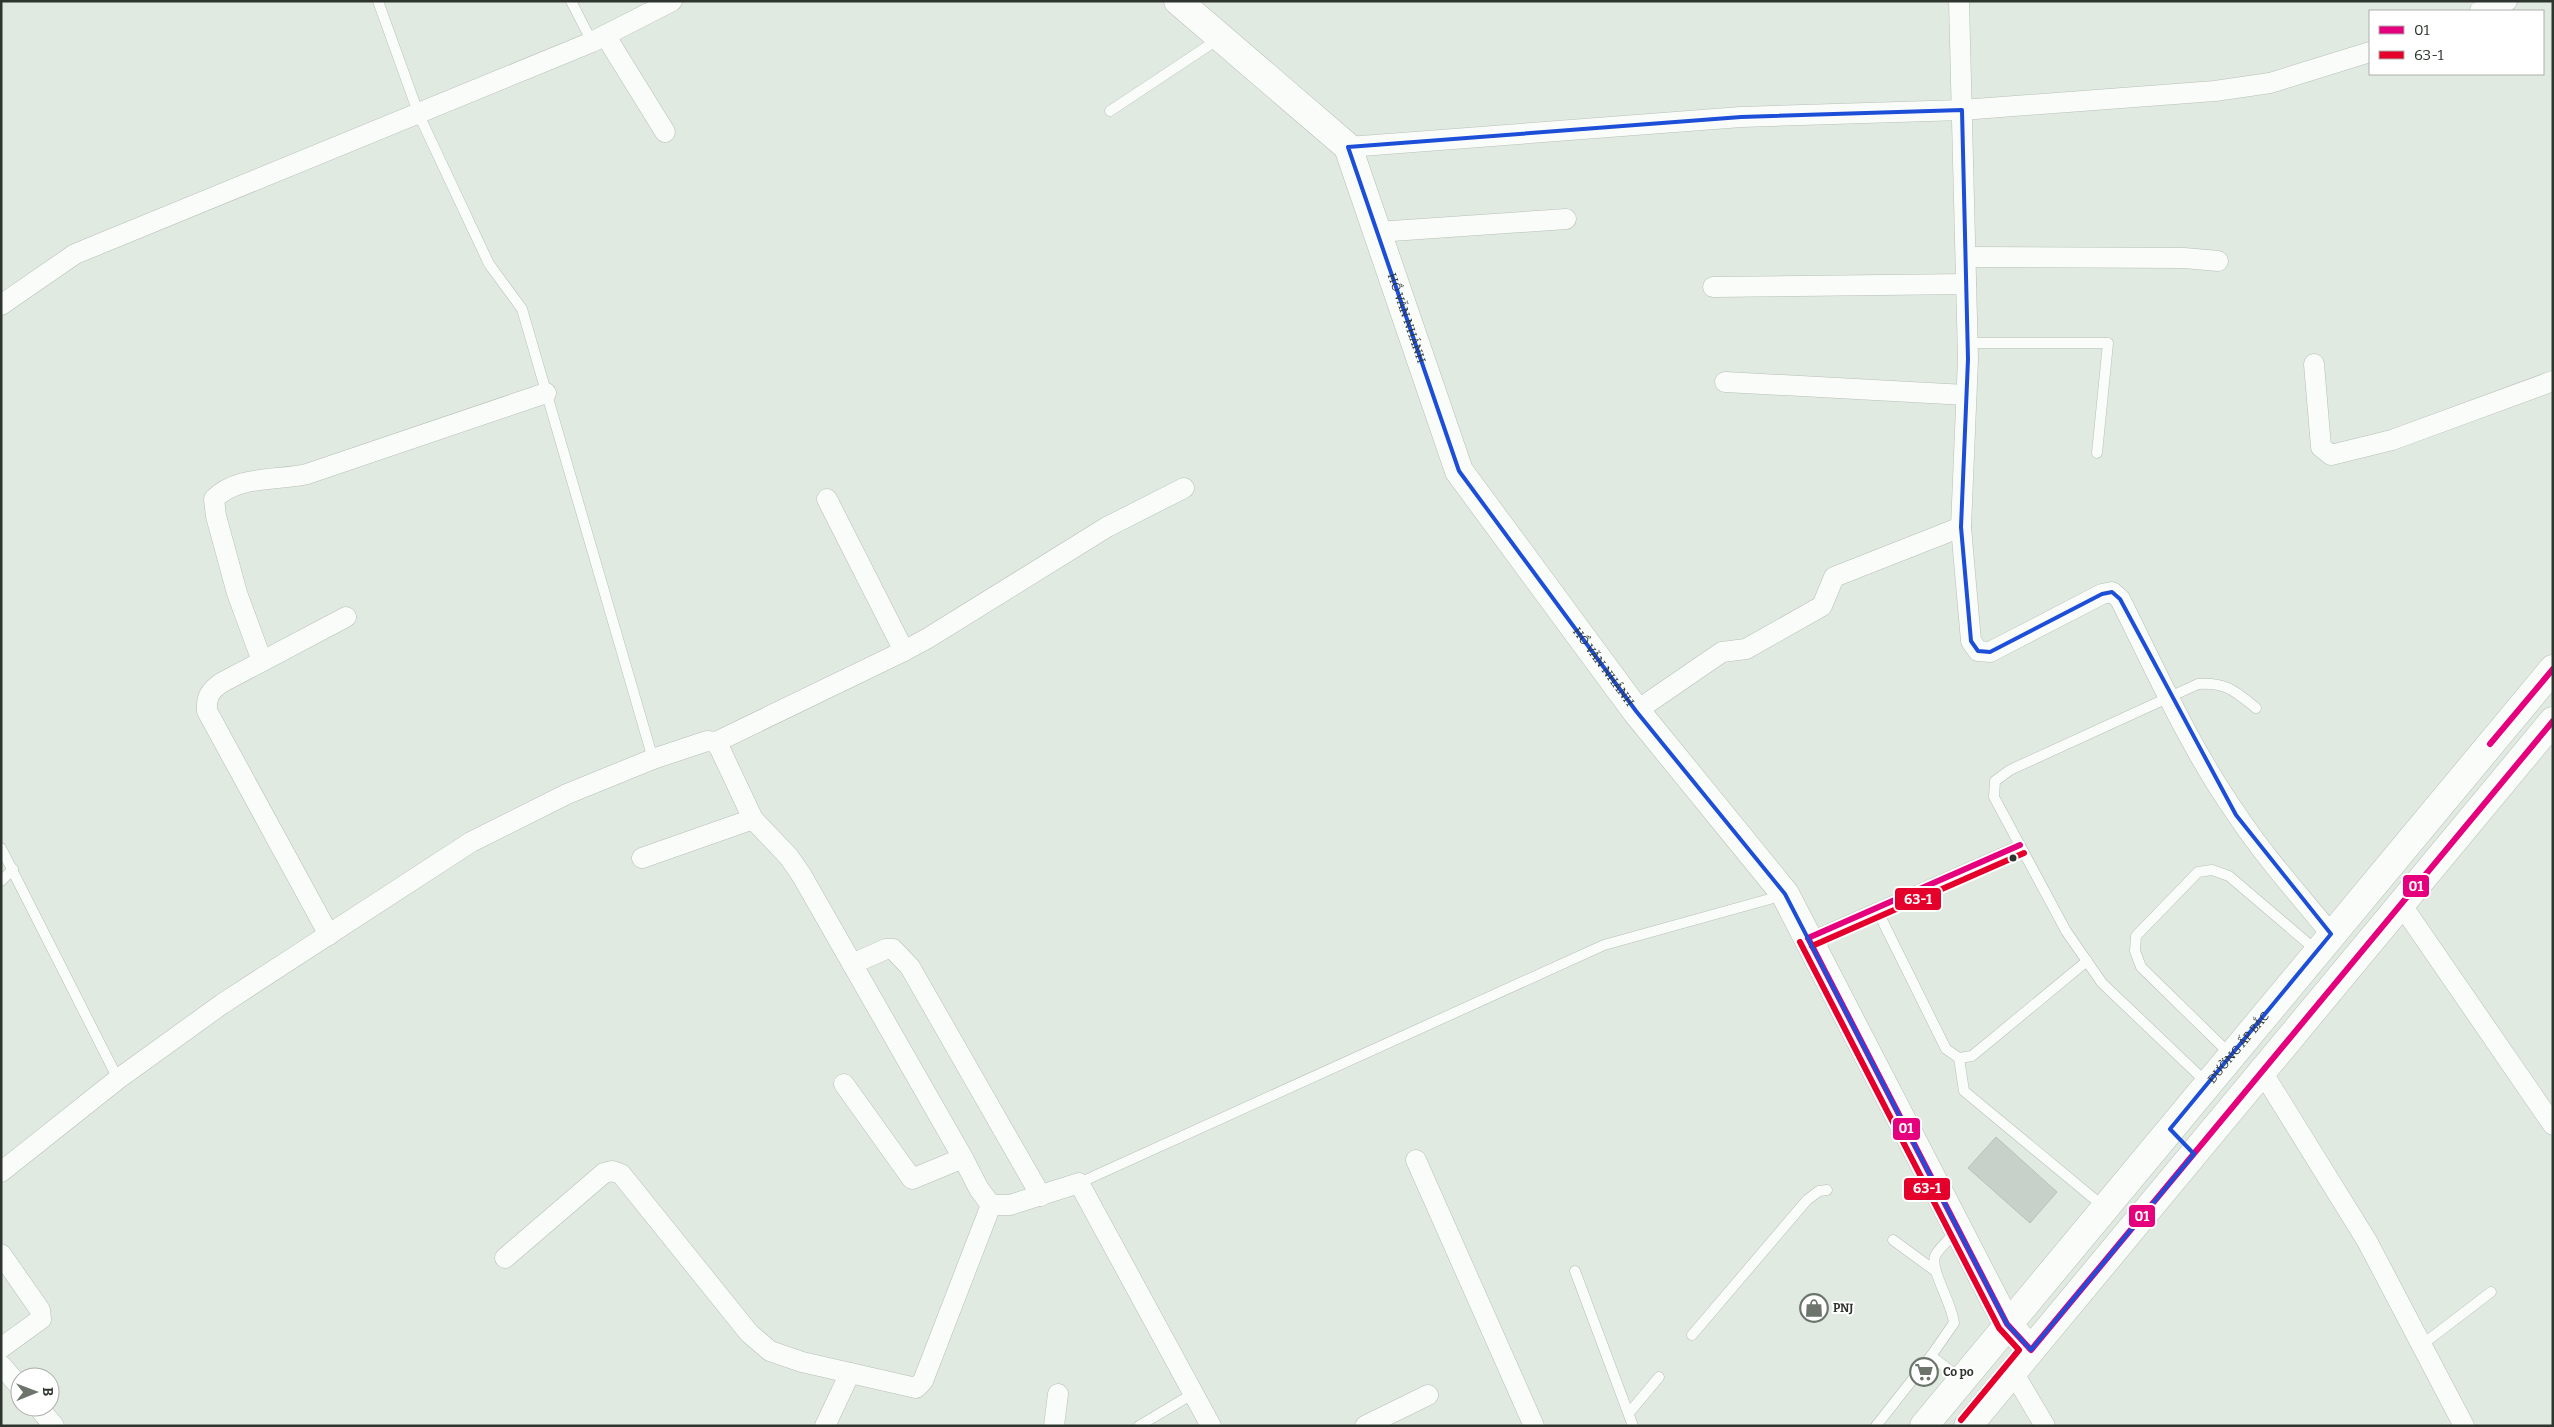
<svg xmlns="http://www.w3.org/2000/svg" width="2554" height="1427" font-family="Bitter,serif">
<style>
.building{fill:#c8d0ca;stroke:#b7c0b9}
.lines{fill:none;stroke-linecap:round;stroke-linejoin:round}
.lane-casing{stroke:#b7bfb8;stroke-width:11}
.street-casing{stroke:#b7bfb8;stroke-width:21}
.secondary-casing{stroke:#b7bfb8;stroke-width:29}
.lane{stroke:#fafcfa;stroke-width:10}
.street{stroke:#fafcfa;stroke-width:20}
.secondary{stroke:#fafcfa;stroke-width:28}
.bus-1-casing{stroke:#fff;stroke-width:10}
.bus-2-casing{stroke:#fff;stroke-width:10}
.bus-1{stroke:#e5007d;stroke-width:6}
.bus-2{stroke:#e4002b;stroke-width:6}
.marked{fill:none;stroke:#1d4ed8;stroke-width:4;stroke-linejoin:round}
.bus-dot{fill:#2e342e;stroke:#fff;stroke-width:2}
.labels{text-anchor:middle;stroke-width:4;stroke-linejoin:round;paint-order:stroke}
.street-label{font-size:12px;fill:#2e342e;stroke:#fff}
.poi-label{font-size:12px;font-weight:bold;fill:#2e342e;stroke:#fff;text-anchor:start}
.line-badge{stroke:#fff;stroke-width:2}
.badge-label{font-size:14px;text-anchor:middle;font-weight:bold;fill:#fff}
</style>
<rect width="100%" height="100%" fill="#e0eae0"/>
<path class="building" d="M1996 1137 2057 1192 2030 1223 1968 1168Z"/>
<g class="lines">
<defs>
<g id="lane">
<path d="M378 1 419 115 489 264 522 309 653 759"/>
<path d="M571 1 592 42"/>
<path d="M1110 111 1220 38"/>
<path d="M1968 343H2108L2097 453"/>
<path d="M1 848 118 1079"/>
<path d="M1 881 13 869"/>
<path d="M1876 908 1946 1049 1959 1058 1972 1056 2087 961"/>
<path d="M1808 938 2020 845"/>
<path d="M2231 1055 2141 967 2135 951 2136 936 2198 872 2212 870 2229 876 2317 951"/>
<path d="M1959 1058 1964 1091 2104 1207"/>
<path d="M2207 1083 2102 983 2066 931 1994 797 1995 781 2010 770 2198 684C2226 682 2235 691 2256 708"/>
<path d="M1079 1183 1604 945 1784 895"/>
<path d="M1893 1240 1934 1270"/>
<path d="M1575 1271 1633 1426"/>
<path d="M1692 1335 1807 1200 1819 1191 1827 1190"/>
<path d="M2423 1344 2491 1292"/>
<path d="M1931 1356 1954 1323C1952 1303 1930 1270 1935 1256 1939 1248 1950 1238 1956 1232"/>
<path d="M1629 1413 1659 1377"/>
<path d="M1139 1426 1194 1393"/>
<path d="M1876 1426 1931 1356 1961 1379"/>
</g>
<g id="street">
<path d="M1959 1 1968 359 1961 527 1971 641 1978 651 1990 652 2102 594 2112 592 2120 599C2156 671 2190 748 2237 815 2265 857 2299 895 2331 934"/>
<path d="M2480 11 2507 1"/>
<path d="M605 35 665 132"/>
<path d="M1348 147 1741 117 1962 110 2215 91 2270 83 2370 52"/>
<path d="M1377 232 1566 219"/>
<path d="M1966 257 2184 258 2218 261"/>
<path d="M1713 287 1966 284"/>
<path d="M1 305 75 254 592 42 672 1"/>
<path d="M2314 364 2321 447 2331 455 2392 440 2553 381"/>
<path d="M1725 382 1966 395"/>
<path d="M904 651 928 638 1107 527 1184 488"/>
<path d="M262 661 237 593 216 516 214 499C237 475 277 481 307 474L546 393"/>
<path d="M1636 711 1722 652 1746 649 1822 606 1834 577 1961 527"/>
<path d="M716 742 904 651 827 499"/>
<path d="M642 858 753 819"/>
<path d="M2401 904 2553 1125"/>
<path d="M329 935 207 711C206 697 210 691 221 683L346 617"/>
<path d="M852 964 886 949H893L910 967 1041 1196"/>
<path d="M2261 1070 2367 1241 2464 1426"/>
<path d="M844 1084 912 1179 963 1158 979 1189 991 1205H1010L1079 1183 1211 1426"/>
<path d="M1416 1160 1534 1426"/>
<path d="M1 1172 118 1079 222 1004 471 842 567 794 653 759 707 741 716 742 720 749 753 819 789 857 802 876 963 1158"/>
<path d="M1 1254 40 1310 41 1319 1 1348"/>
<path d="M505 1258 604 1173 612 1171 621 1174 749 1333 770 1351 802 1362 916 1388 923 1381 991 1205"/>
<path d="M1 1365 20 1387"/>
<path d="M2013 1372 2045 1426"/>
<path d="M38 1407 54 1426"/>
<path d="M825 1426 850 1373"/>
<path d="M1054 1426 1058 1394"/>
<path d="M1365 1426 1428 1395"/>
</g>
<g id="secondary">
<path id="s1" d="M1178 1 1348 147 1459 471 1636 711 1785 894 2007 1324 2031 1350"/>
<path id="s2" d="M1924 1426 2553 669"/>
<path d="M1968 1426 2553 721"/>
</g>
</defs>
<use href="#lane" class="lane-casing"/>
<use href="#street" class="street-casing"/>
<use href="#secondary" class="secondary-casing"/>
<use href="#lane" class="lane"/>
<use href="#street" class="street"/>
<use href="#secondary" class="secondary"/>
<defs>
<g id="bus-1">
<path d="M2490 744 2553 669"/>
<path d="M1808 938 2007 1324 2031 1350 2553 721"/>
<path d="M1808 938 2020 845"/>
</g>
<g id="bus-2">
<path d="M1800 942 1999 1328 2019 1350 1961 1420"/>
<path d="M1812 946 2024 853"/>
</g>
</defs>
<use href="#bus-1" class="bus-1-casing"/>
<use href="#bus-2" class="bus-2-casing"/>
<use href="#bus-1" class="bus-1"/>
<use href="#bus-2" class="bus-2"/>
</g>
<path class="marked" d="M1962 110 1968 359 1961 527 1971 641 1978 651 1990 652 2102 594 2112 592 2120 599 2236 815 2331 934 2170 1129 2194 1154 2031 1350 2007 1324 1785 894 1636 711 1459 471 1348 147 1741 117Z"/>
<defs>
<symbol id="shop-ring" viewBox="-11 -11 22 22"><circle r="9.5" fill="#fff" stroke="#6c746c" stroke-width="1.5"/><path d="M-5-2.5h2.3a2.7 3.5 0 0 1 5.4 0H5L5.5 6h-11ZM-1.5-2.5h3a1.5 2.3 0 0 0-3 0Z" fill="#6c746c"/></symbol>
<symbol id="supermarket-ring" viewBox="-11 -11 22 22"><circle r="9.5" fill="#fff" stroke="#6c746c" stroke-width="1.5"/><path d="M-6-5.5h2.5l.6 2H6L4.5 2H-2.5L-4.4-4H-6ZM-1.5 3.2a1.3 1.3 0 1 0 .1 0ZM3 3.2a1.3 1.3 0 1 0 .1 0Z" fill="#6c746c"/></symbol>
</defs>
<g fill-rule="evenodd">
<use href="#shop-ring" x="1798" y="1292" width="32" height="32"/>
<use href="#supermarket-ring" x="1908" y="1356" width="32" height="32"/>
</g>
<circle class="bus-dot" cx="2013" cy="858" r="4.5"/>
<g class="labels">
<g class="street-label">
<text dy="4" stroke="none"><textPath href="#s1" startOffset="405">HỒ VĂN NHÁNH</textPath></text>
<text dy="4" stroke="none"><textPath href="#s1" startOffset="810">HỒ VĂN NHÁNH</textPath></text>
<text dy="4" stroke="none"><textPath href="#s2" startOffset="492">ĐƯỜNG ẤP BẮC</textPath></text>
</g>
<g class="poi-label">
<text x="1833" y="1312">PNJ</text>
<text x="1943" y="1376">Co po</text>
</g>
</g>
<g class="line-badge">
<rect x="2402" y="874" width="28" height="24" rx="5" fill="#e5007d"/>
<rect x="1894" y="887" width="48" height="24" rx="5" fill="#e4002b"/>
<rect x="1892" y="1117" width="29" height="24" rx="5" fill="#e5007d"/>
<rect x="1903" y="1177" width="48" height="24" rx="5" fill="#e4002b"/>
<rect x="2128" y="1204" width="28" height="24" rx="5" fill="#e5007d"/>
</g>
<g class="badge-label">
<text x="2416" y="891">01</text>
<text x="1918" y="904">63-1</text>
<text x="1906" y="1133">01</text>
<text x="1927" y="1193">63-1</text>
<text x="2142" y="1221">01</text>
</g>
<rect width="2554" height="1427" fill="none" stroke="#2e342e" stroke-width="5"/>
<rect x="2369" y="10" width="175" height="65" fill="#ffffff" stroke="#abaeab"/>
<rect x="2379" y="26" width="25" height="8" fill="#e5007d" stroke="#abaeab"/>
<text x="2414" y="35" font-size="15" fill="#2e342e">01</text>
<rect x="2379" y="51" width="25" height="8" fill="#e4002b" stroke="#abaeab"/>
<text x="2414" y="60" font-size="15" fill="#2e342e">63-1</text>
<g transform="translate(35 1392) rotate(89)"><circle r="24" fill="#ffffff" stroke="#abaeab"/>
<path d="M0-4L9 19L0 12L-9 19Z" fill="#6c746c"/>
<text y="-8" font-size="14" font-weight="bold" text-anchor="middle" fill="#2e342e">B</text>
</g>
</svg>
